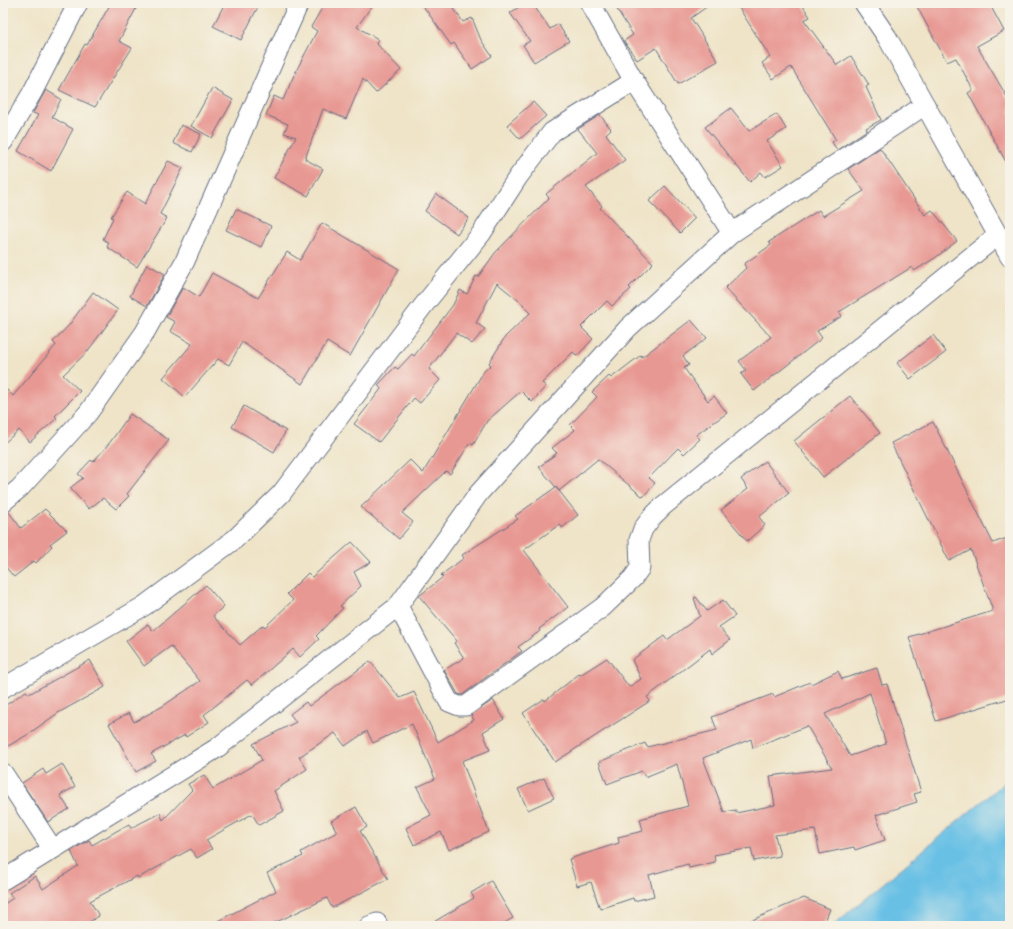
<svg xmlns="http://www.w3.org/2000/svg" width="1013" height="929" font-family="Itim,sans-serif">
<style>
.water{fill:#68c0e5;stroke:#4278a2}
.building{fill:#e89893;fill-rule:evenodd}
.lines{fill:none;stroke-linecap:round;stroke-linejoin:round}
.minor-casing{stroke:#656e83;stroke-width:21}
.minor{stroke:#fff;stroke-width:19}
</style>
<rect width="100%" height="100%" fill="#f7f3e8"/>
<filter id="ink" filterUnits="userSpaceOnUse"><feTurbulence type="fractalNoise" baseFrequency=".025" numOctaves="2"/><feDisplacementMap in="SourceGraphic" scale="8" xChannelSelector="R" yChannelSelector="G"/><feConvolveMatrix kernelMatrix="1 2 1 2 8 2 1 2 1" color-interpolation-filters="sRGB"/></filter>
<filter id="wash" filterUnits="userSpaceOnUse"><feTurbulence type="fractalNoise" baseFrequency=".012" numOctaves="4" result="noise"/><feDisplacementMap in="SourceGraphic" scale="16" xChannelSelector="R" yChannelSelector="G"/><feGaussianBlur stdDeviation="0.9" result="paint"/><feColorMatrix in="noise" values="0 0 0 0 0 0 0 0 0 0 0 0 0 0 0 0 0 1.4 0 .05"/><feComposite in="paint" operator="in"/></filter>
<g filter="url(#wash)">
<rect width="100%" height="100%" fill="#efe4c8"/>
<path class="water" d="M1010 778V926H832Z"/>
<g id="blocks">
<g class="building">
<path d="M111 3H139L119 41 132 48 95 107 59 90 85 44 87 45Z"/>
<path d="M225 3H260L241 40 213 26Z"/>
<path d="M325 3H374L357 27 378 39 376 43 401 70 376 93 363 79 346 119 323 109 305 159 323 169 308 196 274 178 296 137 284 133 288 124 266 115 274 96 283 100 295 73 317 31 311 27Z"/>
<path d="M421 3H450L463 22 472 18 481 40 492 56 472 69 454 43 451 45Z"/>
<path d="M525 3H532L550 29 558 24 569 41 534 62 523 45 530 41 510 13Z"/>
<path d="M613 3H712L691 18 718 61 678 84 656 48 637 60 624 41 633 35Z"/>
<path d="M736 3H801L810 17 804 20 837 65 851 56 869 85 866 87 881 120 866 128 867 130 837 150 832 142 836 140 791 67 773 79 762 63 770 57Z"/>
<path d="M915 3H989L1004 31 977 46 1010 102V169L968 93 973 90 956 58 947 62Z"/>
<path d="M212 88 233 100 212 138 191 126Z"/>
<path d="M46 90 61 99 52 117 73 129 51 171 18 151 38 115 33 113Z"/>
<path d="M533 102 546 116 520 139 507 125Z"/>
<path d="M731 108 749 131 777 114 786 129 767 141 783 166 765 177 761 172 750 182 705 127Z"/>
<path d="M600 115 611 129 606 134 625 160 586 187 602 206 600 208 653 263 629 287 631 289 612 306 607 301 581 327 593 339 577 356 573 352 542 383 546 386 532 402 521 391 487 421 473 445 470 443 450 474 446 471 402 513 413 522 399 539 361 507 410 460 423 473 484 371 491 365 489 363 505 337 530 313 523 306 524 305 497 283 476 323 485 329 472 344 456 333 429 369 440 380 420 403 414 398 379 442 354 424 381 389 378 385 395 367 398 369 412 354 414 356 453 305 460 290 467 294 476 276 478 277 495 253 549 198 546 194 597 153 578 129Z"/>
<path d="M181 125 201 134 192 152 173 143Z"/>
<path d="M880 148 925 215 932 210 957 241 935 258 914 271 912 267 839 312 842 316 817 331 822 338 754 391 741 374 746 370 739 361 771 337 725 288 746 268 744 264 771 245 769 242 819 210 823 216 864 191 848 169Z"/>
<path d="M168 161 183 168 160 214 167 218 137 267 107 247 109 243 103 239 113 218 111 217 127 192 145 204Z"/>
<path d="M665 186 695 218 680 233 649 201Z"/>
<path d="M436 194 469 218 457 234 425 211Z"/>
<path d="M236 209 271 226 261 247 226 230Z"/>
<path d="M322 223 399 269 350 356 327 342 302 384 242 342 229 365 218 359 185 397 163 378 192 344 170 331 175 322 166 317 183 287 199 297 212 273 258 298 287 252 300 260Z"/>
<path d="M147 264 165 274 147 306 130 296Z"/>
<path d="M93 292 118 310 87 352 63 375 80 391 55 416 57 418 30 442 19 430 3 444V386L13 396 56 345 53 342 69 325Z"/>
<path d="M691 320 707 338 683 356 689 365 684 368 708 401 714 396 727 413 696 435 700 439 684 454 678 448 649 478 655 483 643 497 598 459 559 491 539 467 557 453 552 448 575 430 570 425 597 397 592 392 609 376 611 378 641 355 642 357Z"/>
<path d="M933 335 946 352 910 379 897 363Z"/>
<path d="M850 396 880 433 823 477 794 441Z"/>
<path d="M244 406 286 431 274 452 232 427Z"/>
<path d="M130 414 169 440 127 494 129 496 116 509 103 498 89 509 70 488 83 478 78 474 91 460 93 462 111 441Z"/>
<path d="M933 422 993 543 1010 537V698L936 721 909 637 993 611 971 550 949 561 891 443Z"/>
<path d="M765 461 789 493 759 517 765 525 747 541 721 510 748 489 741 479Z"/>
<path d="M556 487 578 515 562 528 560 524 524 550 568 607 539 629 540 631 518 647 522 651 462 695 458 694 444 670 464 658 454 643 457 641 419 596 443 577 441 575 464 558 462 555 518 519 515 516Z"/>
<path d="M45 509 67 531 50 544 52 546 36 563 34 561 14 577 3 564V513L8 511 21 528Z"/>
<path d="M352 542 371 562 354 572 361 586 340 606 343 608 316 636 319 639 300 657 293 649 252 685 247 680 204 715 209 722 186 737 185 735 151 754 156 761 136 772 109 724 129 713 134 722 163 706 200 681 171 646 144 666 126 641 148 624 153 631 206 585 224 606 213 616 240 645 263 625 265 627 293 600 287 594 308 573 312 577Z"/>
<path d="M696 597 707 611 723 600 735 616 719 627 730 640 712 654 710 649 647 697 650 701 555 762 523 713 544 699 545 701 579 674 580 675 607 658 629 687 641 679 632 660 664 636 667 640 700 616 694 598Z"/>
<path d="M90 660 105 687 58 713 27 735 3 749V707L26 691 29 694Z"/>
<path d="M370 661 400 698 414 692 438 742 474 720 471 715 493 700 504 719 483 732 490 750 462 761 489 832 449 850 441 832 414 845 406 828 431 815 417 787 435 779 412 724 373 743 367 731 345 746 335 733 299 757 307 769 274 791 284 811 259 825 252 814 206 840 212 849 197 858 191 849 138 878 137 876 90 901 99 916 83 926H3V905L13 898 9 893 35 876 43 889 78 866 71 851 89 840 92 845 129 824 131 828 160 813 163 820 192 790 188 784 204 775 213 789 262 760 253 744 296 722 290 714 306 702 309 706Z"/>
<path d="M877 668 882 685 887 684 921 792 914 794 917 802 876 815 885 840 855 850 854 847 820 854 815 830 775 835 780 856 754 861 751 848 714 855 715 862 689 868 688 864 649 875 654 896 634 901 633 898 600 909 591 882 577 886 569 859 619 843 618 837 643 831 640 819 688 806 677 764 645 777 642 771 607 784 599 762 645 743 647 747 717 730 712 717 773 694 774 697 810 682 811 684 838 671 842 679ZM870 693 886 744 850 756 825 714ZM807 726 832 768 770 776 775 805 736 813V810L724 812 703 758 751 739 753 748Z"/>
<path d="M62 764 75 787 60 795 69 809 48 822 22 783 43 769 46 774Z"/>
<path d="M544 778 554 798 528 810 518 789Z"/>
<path d="M356 807 367 827 360 831 388 879 332 908 327 898 268 926H208L276 891 267 873 303 856 301 852 337 832 331 821Z"/>
<path d="M491 881 513 918 499 926H427L474 898 471 893Z"/>
<path d="M804 898 830 909 823 926H738Z"/>
</g>
</g>
</g>
<g filter="url(#ink)">
<use href="#blocks" fill-opacity="0" stroke="#656e83" stroke-width="1"/>
<g class="lines">
<defs>
<g id="minor">
<path d="M590 3 634 81 732 233"/>
<path d="M864 3 887 37 1010 257"/>
<path d="M3 142 32 93 78 3"/>
<path d="M3 502 20 488 88 413 145 332 185 261 299 3"/>
<path d="M398 606 449 702 459 706H466L603 607 633 578 640 568 639 540 643 529 652 517 663 506 998 235"/>
<path d="M3 688 144 606 235 539 281 494 423 306 481 234 518 177 552 132 634 81"/>
<path d="M3 773 52 848"/>
<path d="M3 880 217 748 398 606 479 493 628 328 732 233 925 105"/>
<path d="M369 926 377 923"/>
</g>
</defs>
<use href="#minor" class="minor-casing"/>
<use href="#minor" class="minor"/>
</g>
</g>
<rect width="1013" height="929" fill="none" stroke="#f7f3e8" stroke-width="16"/>
</svg>
